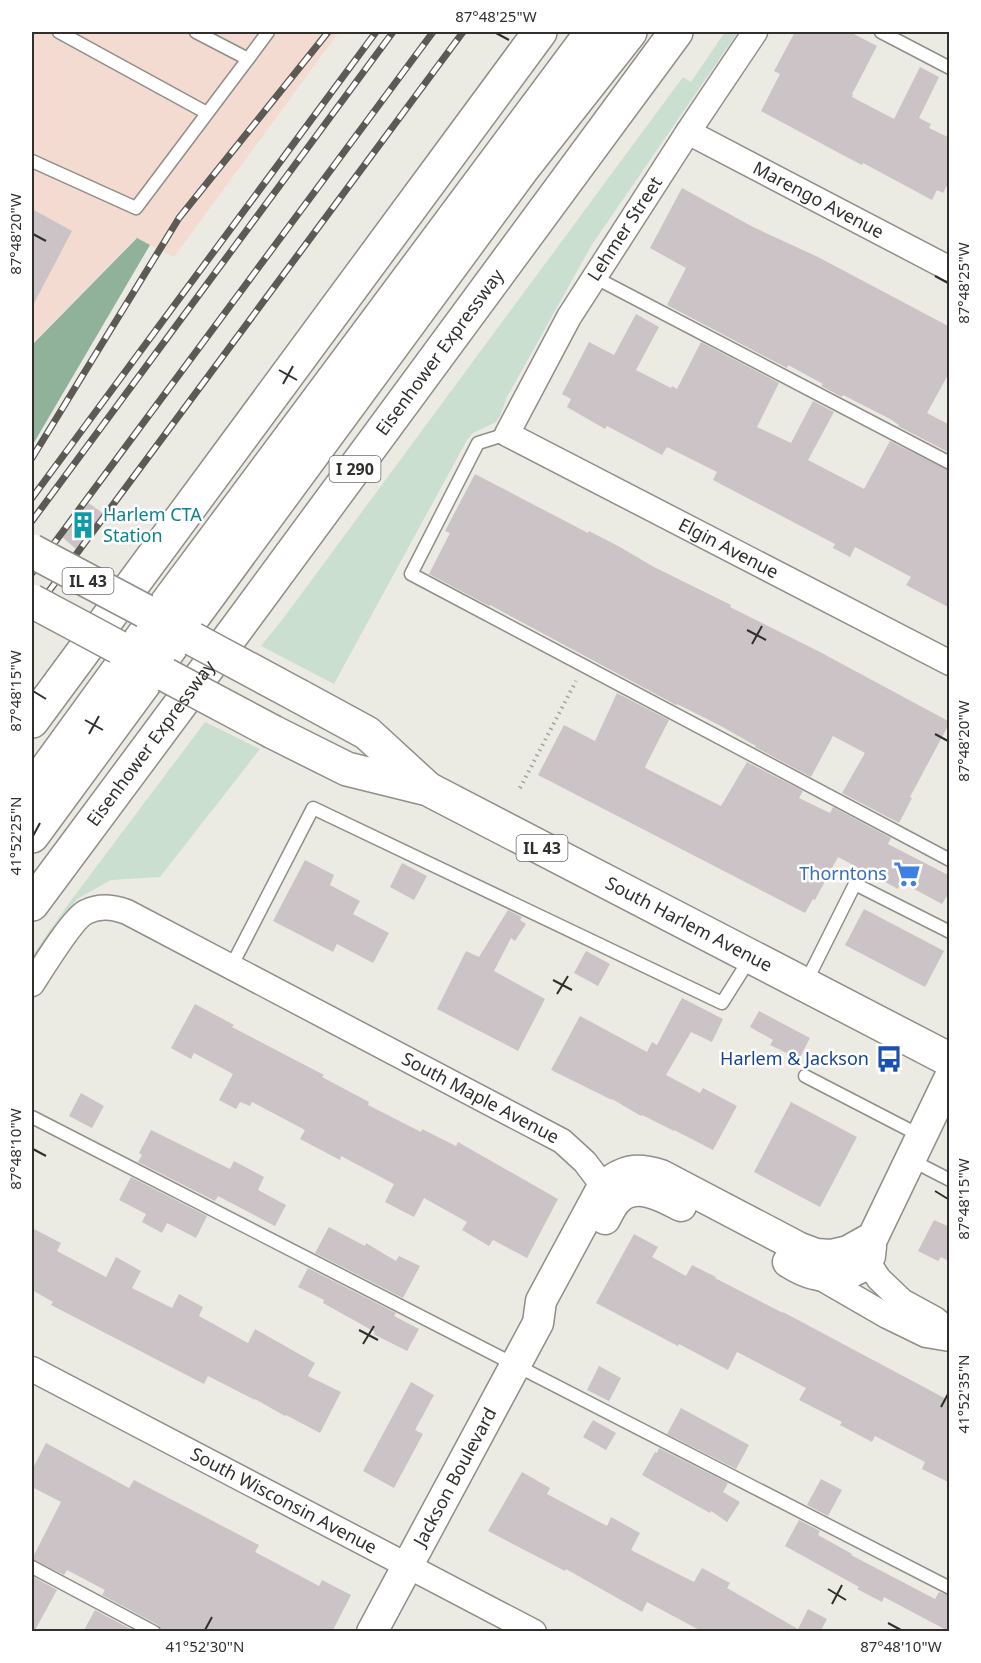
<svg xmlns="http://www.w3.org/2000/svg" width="981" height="1663" font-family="'Noto Sans',sans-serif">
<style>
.industrial{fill:#f3dbd2}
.green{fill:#cadfd0}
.forest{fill:#90b19a}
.building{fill:#cbc3c6}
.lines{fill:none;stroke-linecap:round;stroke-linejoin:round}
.service-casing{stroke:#908e87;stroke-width:15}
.minor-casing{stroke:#908e87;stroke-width:27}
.tertiary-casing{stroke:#908e87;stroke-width:33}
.primary-casing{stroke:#908e87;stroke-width:36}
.motorway-casing{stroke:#908e87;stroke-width:36}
.path{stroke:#a2a19b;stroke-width:4;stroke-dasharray:1.5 4.5;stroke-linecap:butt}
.service{stroke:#fff;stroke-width:12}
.minor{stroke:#fff;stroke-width:24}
.tertiary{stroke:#fff;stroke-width:30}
.primary{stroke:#fff;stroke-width:33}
.motorway{stroke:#fff;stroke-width:33}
.rail-casing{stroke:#5b5a55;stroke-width:7}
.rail{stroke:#fff;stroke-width:4.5;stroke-dasharray:14;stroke-linecap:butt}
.primary-bridge-casing{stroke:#908e87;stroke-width:36;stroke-linecap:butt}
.primary-bridge{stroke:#fff;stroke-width:33}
.ticks{fill:none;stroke:#302f2c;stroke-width:2}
.labels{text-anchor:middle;stroke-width:5;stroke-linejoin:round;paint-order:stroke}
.shield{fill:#fff;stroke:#6e6d6b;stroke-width:1.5}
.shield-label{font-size:16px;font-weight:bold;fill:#302f2c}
.street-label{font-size:18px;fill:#302f2c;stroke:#fff}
.culture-label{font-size:18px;fill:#0d838f;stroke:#fff;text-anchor:start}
.shop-label{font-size:18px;fill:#366cbe;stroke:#fff;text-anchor:end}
.transit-label{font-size:18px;fill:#164399;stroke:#fff;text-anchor:end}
.neatline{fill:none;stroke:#302f2c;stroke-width:2}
.ticks-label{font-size:15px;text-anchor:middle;fill:#302f2c}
</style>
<rect width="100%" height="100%" fill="#ecebe3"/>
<path class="industrial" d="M32 32H339L174 257 136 238 32 344Z"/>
<g class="green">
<path d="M725 32H738L591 246 506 399 500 416 496 422 473 433 467 440 334 684 261 646 285 616 683 77 691 82Z"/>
<path d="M205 722 260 749 160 877 111 880 77 899 32 964V956L69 903Z"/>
</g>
<path class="forest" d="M137 238 150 245 32 446V345Z"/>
<g class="building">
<path d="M795 32H850L877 46 852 94 853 95 852 97 894 119 920 67 939 77 919 118 931 124 929 128 950 138V180L943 193 937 190 932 200 863 163 862 165 839 153 761 111 780 74 774 71Z"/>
<path d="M682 188 753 227 818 257 950 327V371L927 413 950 425V453L898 426 899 425 890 419 843 395 842 397 821 386 823 384 788 365 787 368 667 305 686 268 650 248Z"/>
<path d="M32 209 72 231 32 307Z"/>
<path d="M636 314 659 327 636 370 671 388 672 386 677 389 701 342 779 383 757 427 791 443 813 401 834 412 808 460 864 489 890 441 950 471V608L906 585 911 577 855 547 850 557 833 548 835 544 713 480 717 472 667 447 662 455 607 426 605 429 567 407 571 399 562 394 589 342 614 355Z"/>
<path d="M475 474 588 533 589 531 618 546 654 567 731 605 730 607 818 651 950 722 910 797 912 798 899 823 842 793 865 753 833 736 811 777 755 747 756 746 719 725 677 704 676 705 490 605 489 606 429 574 450 533 445 531Z"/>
<path d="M87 502 104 514 77 550 61 536Z"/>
<path d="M617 693 669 720 645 767 647 769 721 806 747 762 803 791 799 798 830 813 833 807 891 838 888 844 950 876V891L942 904 901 882 898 889 838 857 815 900 813 899 805 913 538 775 564 725 595 741Z"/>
<path d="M305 860 334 875 330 885 360 901 353 914 389 933 373 963 337 944 333 952 273 921Z"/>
<path d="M402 863 427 876 414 900 390 887Z"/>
<path d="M864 909 944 951 925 987 845 945Z"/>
<path d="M508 910 522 917 520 920 526 924 515 941 511 938 494 971 545 999 518 1051 437 1009 466 951 479 957Z"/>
<path d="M586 951 610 964 598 986 574 973Z"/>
<path d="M682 998 723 1019 712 1042 691 1032 666 1075 700 1093 703 1088 737 1106 713 1150 674 1130V1131L642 1115 641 1116 612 1099V1100L551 1070 580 1016 647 1052 652 1042 657 1045Z"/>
<path d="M195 1004 234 1025 232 1027 324 1075 322 1077 369 1102 368 1105 421 1132 422 1129 456 1146 458 1142 558 1199 527 1258 493 1240 489 1246 462 1230 467 1222 424 1198 414 1217 385 1202 394 1184 341 1156 340 1160 300 1139 305 1130 252 1102 250 1106 240 1102 236 1109 219 1100 233 1074 194 1053 191 1059 171 1048Z"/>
<path d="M759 1011 810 1038 799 1059 770 1045 773 1040 750 1027Z"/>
<path d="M81 1093 104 1106 92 1128 69 1116Z"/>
<path d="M791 1102 857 1137 820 1207 754 1172Z"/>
<path d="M151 1130 230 1169 234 1161 264 1177 258 1190 286 1205 275 1226 218 1196 215 1201 138 1162 142 1155 139 1153Z"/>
<path d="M131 1177 207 1216 196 1238 167 1223 162 1233 142 1222 146 1214 119 1200Z"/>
<path d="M934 1220 950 1227V1262L941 1257 938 1261 918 1251Z"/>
<path d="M329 1227 365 1246 366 1243 396 1261 399 1256 420 1266 403 1298 315 1253Z"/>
<path d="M32 1228 61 1243 57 1251 106 1277 116 1257 141 1271 132 1288 172 1308 179 1294 203 1307 199 1316 248 1343 255 1329 315 1363 308 1376 341 1392 320 1433 286 1415 285 1416 255 1399V1400L208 1376 204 1384 51 1305 53 1302 32 1290Z"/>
<path d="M634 1234 658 1247 652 1257 686 1276 692 1265 716 1277 715 1278 783 1313V1312L950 1401V1483L922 1469 925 1462 875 1436 872 1442 840 1425 842 1422 799 1400 806 1388 737 1352 728 1370 679 1344 678 1346 596 1303Z"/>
<path d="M308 1268 396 1313 394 1316 419 1329 407 1351 373 1334 375 1332 323 1303 324 1300 298 1287Z"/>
<path d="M599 1366 621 1378 609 1401 587 1390Z"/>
<path d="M411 1382 434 1395 415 1430 423 1434 394 1488 363 1471Z"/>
<path d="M681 1408 749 1445 736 1469 667 1434Z"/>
<path d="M593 1420 616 1433 606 1450 583 1437Z"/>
<path d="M46 1443 129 1488 134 1480 259 1545 255 1552 319 1586 322 1580 351 1595 332 1632H162L158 1625 102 1595 105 1590 67 1570 64 1575 32 1559 61 1502 32 1487V1470Z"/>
<path d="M659 1448 728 1483 723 1492 740 1502 727 1522 711 1511 710 1513 642 1475 655 1452 657 1453Z"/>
<path d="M522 1472 550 1488 547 1494 607 1526 611 1517 640 1533 631 1550 694 1582 702 1568 730 1583 727 1588 798 1629 808 1609 827 1619 820 1632H703L647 1602 642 1612 566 1569 565 1571 488 1531Z"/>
<path d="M821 1479 842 1490 828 1516 807 1505Z"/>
<path d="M799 1520 820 1531 818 1535 852 1554 851 1555 935 1599 939 1592 950 1596V1632L884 1597 882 1602 857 1589 859 1587 785 1546Z"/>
<path d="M32 1576 57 1590 34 1632H32Z"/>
<path d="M95 1610 136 1632H83Z"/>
</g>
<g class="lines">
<defs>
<g id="service">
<path d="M59 32 207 113"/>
<path d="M196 32 248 59 268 32"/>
<path d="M881 32 950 68"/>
<path d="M32 161 136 208 248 59"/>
<path d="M594 277 950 463"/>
<path d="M507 434 478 443 411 574 950 860"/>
<path d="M231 967 313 808 722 1003 751 957"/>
<path d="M805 984 855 884 950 932"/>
<path d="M805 1076 921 1136"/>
<path d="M32 1117 950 1588"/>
<path d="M911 1160 950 1180"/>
<path d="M32 1567 154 1632"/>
</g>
<g id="minor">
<path id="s1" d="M755 32 688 132 569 317 507 434 950 663"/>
<path id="s2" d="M688 132 950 269"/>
<path id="s3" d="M32 984C41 970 73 918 86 912 100 905 113 907 127 912L562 1141 585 1162 603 1186"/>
<path d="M867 1261 879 1279 902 1301 935 1319 950 1332"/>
<path d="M816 1275 887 1316 926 1335 950 1339"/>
<path id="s4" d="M32 1369 534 1632"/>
</g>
<g id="tertiary">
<path d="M605 1219C609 1212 612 1204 618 1199 636 1181 664 1197 681 1206"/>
<path d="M788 1262C796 1267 805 1272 814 1274 830 1279 863 1274 870 1256 870 1255 871 1247 871 1246"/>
<path id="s5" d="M372 1632 538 1323 541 1301 603 1186C624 1170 635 1167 661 1175L800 1248 816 1254 831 1255 848 1251 873 1237 950 1077"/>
</g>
<g id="primary">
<path d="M299 696 367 733 427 788"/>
<path id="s6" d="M273 732 347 769 428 789 950 1060"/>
</g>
<g id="motorway">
<path d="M32 721 540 32"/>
<path d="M32 789 167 603 592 32"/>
<path d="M32 836 523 168 630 32"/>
<path id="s7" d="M32 904 240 624 676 32"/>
</g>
</defs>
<use href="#service" class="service-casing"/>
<use href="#minor" class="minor-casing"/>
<use href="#tertiary" class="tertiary-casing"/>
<use href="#primary" class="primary-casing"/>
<use href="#motorway" class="motorway-casing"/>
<path class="path" d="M520 788 576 681"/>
<use href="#service" class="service"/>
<use href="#minor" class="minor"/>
<use href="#tertiary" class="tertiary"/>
<use href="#primary" class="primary"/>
<use href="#motorway" class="motorway"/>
<defs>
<g id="rail">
<path d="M32 458 179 218 328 32"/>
<path d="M32 498 376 32"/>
<path d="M32 521 393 32"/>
<path d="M32 573 433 32"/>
<path d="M32 614 463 32"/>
</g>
</defs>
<use href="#rail" class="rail-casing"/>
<use href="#rail" class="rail"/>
<defs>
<g id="primary-bridge">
<path d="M32 551 145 611"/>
<path d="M32 601 118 647"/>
<path d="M193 639 299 696"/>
<path d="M166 675 273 732"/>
</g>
</defs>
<use href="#primary-bridge" class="primary-bridge-casing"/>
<use href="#primary-bridge" class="primary-bridge"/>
</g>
<path class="ticks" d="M496 33 509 40M33 234 46 241M935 276 948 283M279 370 297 380M283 384 293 366M747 630 766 640M752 644 762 626M33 691 46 699M85 720 103 730M89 734 99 716M935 734 948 741M33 836 40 823M553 980 572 990M557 994 568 976M33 1149 46 1156M935 1191 948 1199M359 1330 378 1340M363 1344 374 1326M941 1407 948 1394M828 1589 846 1600M832 1604 842 1585M888 1623 901 1630M205 1630 212 1617"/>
<defs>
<symbol id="building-bare" viewBox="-9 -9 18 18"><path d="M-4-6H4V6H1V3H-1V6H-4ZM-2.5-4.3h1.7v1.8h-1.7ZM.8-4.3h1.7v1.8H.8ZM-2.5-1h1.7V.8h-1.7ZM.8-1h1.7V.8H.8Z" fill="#0f9aa8" stroke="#fff" stroke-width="2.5" paint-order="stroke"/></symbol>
<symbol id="supermarket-bare" viewBox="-9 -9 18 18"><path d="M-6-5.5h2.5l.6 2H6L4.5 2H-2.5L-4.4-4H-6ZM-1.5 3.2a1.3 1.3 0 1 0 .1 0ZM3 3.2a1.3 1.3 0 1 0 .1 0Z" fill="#3f7fe0" stroke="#fff" stroke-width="2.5" paint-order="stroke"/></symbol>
<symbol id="bus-bare" viewBox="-9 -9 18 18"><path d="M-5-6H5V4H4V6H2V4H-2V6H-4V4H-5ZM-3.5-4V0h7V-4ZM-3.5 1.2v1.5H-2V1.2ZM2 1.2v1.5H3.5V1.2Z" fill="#1a4fb4" stroke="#fff" stroke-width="2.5" paint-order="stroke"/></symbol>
</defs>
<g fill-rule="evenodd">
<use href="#building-bare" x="64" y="506" width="38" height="38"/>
<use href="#supermarket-bare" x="888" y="855" width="38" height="38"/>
<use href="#bus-bare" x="870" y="1040" width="38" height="38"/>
</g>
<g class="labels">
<g class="shield">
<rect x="329.5" y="456" width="51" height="26" rx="4.5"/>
<rect x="62.5" y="568" width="51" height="26" rx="4.5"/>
<rect x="516.5" y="835" width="51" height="26" rx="4.5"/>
</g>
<g class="shield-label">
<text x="355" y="475">I 290</text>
<text x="88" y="587">IL 43</text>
<text x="542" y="854">IL 43</text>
</g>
<g class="street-label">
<text dy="6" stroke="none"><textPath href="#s2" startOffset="147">Marengo Avenue</textPath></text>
<text transform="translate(625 229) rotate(-57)" y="6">Lehmer Street</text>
<text dy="6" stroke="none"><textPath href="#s7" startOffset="686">Eisenhower Expressway</textPath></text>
<text dy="6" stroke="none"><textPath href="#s1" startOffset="722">Elgin Avenue</textPath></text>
<text dy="6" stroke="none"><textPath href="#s7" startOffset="200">Eisenhower Expressway</textPath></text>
<text dy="6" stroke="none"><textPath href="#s6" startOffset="460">South Harlem Avenue</textPath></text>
<text dy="6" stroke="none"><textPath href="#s3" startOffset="532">South Maple Avenue</textPath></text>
<text dy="6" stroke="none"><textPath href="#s5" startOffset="176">Jackson Boulevard</textPath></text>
<text dy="6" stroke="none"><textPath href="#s4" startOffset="284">South Wisconsin Avenue</textPath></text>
</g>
<g class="culture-label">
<text x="103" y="521">Harlem CTA<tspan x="103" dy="21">Station</tspan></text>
</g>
<g class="shop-label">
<text x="887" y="880">Thorntons</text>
</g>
<g class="transit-label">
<text x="869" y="1065">Harlem &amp; Jackson</text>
</g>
</g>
<rect width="981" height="1663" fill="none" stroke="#ffffff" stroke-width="66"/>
<rect x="33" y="33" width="915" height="1597" class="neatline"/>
<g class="ticks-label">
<text x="496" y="22">87°48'25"W</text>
<text transform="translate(16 234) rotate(-90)" y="5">87°48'20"W</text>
<text transform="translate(964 283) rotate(-90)" y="5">87°48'25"W</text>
<text transform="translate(16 691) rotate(-90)" y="5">87°48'15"W</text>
<text transform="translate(964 741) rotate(-90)" y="5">87°48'20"W</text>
<text transform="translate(16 836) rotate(-90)" y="5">41°52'25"N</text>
<text transform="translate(16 1149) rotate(-90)" y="5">87°48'10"W</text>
<text transform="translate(964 1199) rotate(-90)" y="5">87°48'15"W</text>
<text transform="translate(964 1394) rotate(-90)" y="5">41°52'35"N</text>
<text x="205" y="1652">41°52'30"N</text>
<text x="901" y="1652">87°48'10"W</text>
</g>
</svg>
